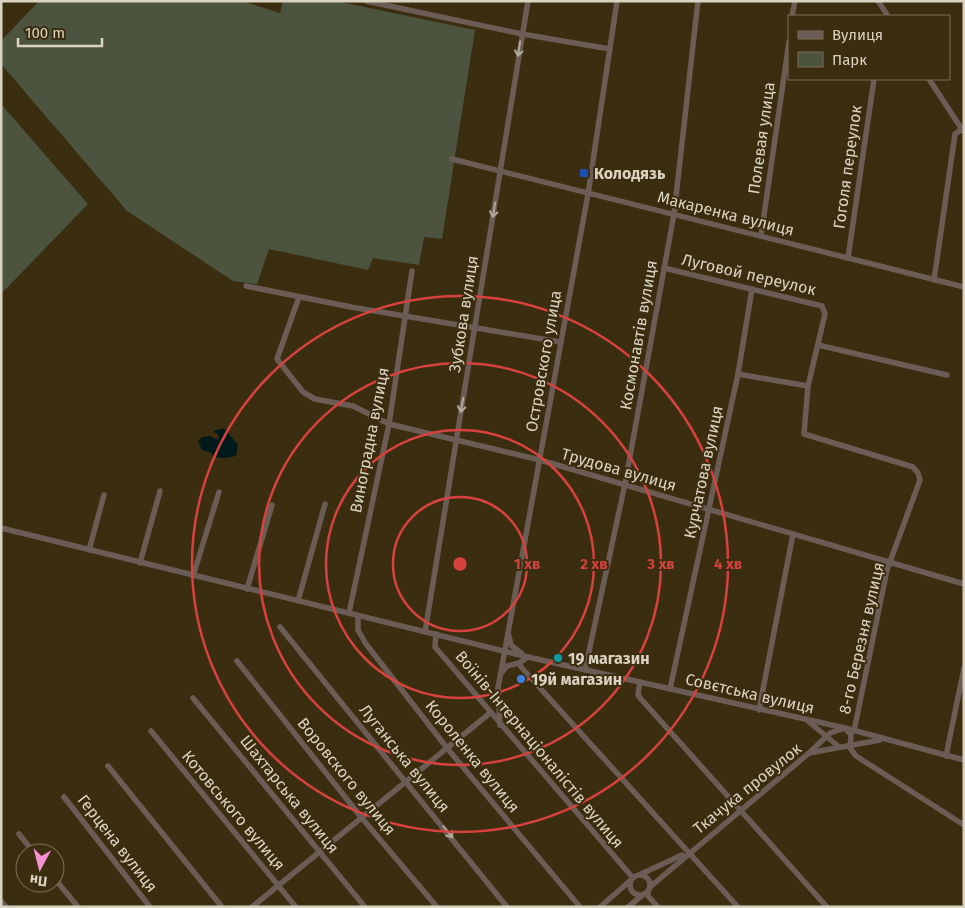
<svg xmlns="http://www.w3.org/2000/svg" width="965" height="908" font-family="'Fira Sans',sans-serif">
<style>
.green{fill:#4c533e}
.water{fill:#00191a}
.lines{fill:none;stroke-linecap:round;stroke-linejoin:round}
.minor{stroke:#6b5d56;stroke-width:5.5}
.oneway{stroke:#b4aa9c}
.ring{fill:none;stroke:#d7423f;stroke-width:2.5}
.transit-dot{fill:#1a4fb4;stroke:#3b2d0f;stroke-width:2}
.culture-dot{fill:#0f9aa8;stroke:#3b2d0f;stroke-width:2}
.shop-dot{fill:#3f7fe0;stroke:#3b2d0f;stroke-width:2}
.labels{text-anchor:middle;stroke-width:4;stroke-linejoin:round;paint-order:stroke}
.street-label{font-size:16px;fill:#dbd3c2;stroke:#3b2d0f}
.poi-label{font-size:16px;font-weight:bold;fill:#dbd3c2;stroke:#3b2d0f;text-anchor:start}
.centre{fill:#d7423f;stroke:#3b2d0f;stroke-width:2.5}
.ring-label{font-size:15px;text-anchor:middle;font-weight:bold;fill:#d7423f;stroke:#3b2d0f;stroke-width:4;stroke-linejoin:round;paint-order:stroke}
</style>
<rect width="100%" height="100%" fill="#3b2d0f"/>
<g class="green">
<path d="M39 1H241L280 13 283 1H336L475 30 442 239 424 237 419 265 373 258 368 270 269 249 257 284 233 281 127 211 1 64V41Z"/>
<path d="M1 104 88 204 1 294Z"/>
</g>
<path class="water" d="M224 428 238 445 236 456 224 458 213 457 212 453 202 450 198 441 202 437 210 436 218 440 219 435 213 431Z"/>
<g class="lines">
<g class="minor">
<path d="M366 1 522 34 610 49"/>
<path d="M878 1 888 16"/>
<path d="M792 16 795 1"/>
<path d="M929 79 963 131"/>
<path d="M452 159 964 287"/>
<path d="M761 236 789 42"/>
<path d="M848 258 874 79"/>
<path d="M664 268 822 306 825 314 808 386 804 434 913 467 918 473 920 480 887 570 854 731"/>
<path d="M934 280 955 134 962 129"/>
<path d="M246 286 351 307 560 342"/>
<path d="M299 297 277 359 303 392 315 399 353 406 389 424 540 460 964 584"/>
<path d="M818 345 947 375"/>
<path d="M738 374 808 386"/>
<path d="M1 528 528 657 845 728 964 760"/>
<path d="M89 550 104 495"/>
<path d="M140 563 160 491"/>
<path d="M193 576 219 492"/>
<path d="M247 589 272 505"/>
<path d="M298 601 325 504"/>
<path d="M349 613 389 424 412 271"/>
<path d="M358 616V630L366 644 447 748 580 907"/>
<path d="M280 627 507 907"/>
<path d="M425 632 528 1"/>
<path d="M436 634 435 647 633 878"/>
<path d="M509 636 511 645 522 654"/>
<path d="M528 657 519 663 522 668 738 907"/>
<path d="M237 661 361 817 437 907"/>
<path d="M585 670 625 484 674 214 698 1"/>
<path d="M502 672 507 666 519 663"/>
<path d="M640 682 638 695 641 699 827 907"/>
<path d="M670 689 738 374 752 289"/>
<path d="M193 698 365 907"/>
<path d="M759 710 793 534"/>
<path d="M809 722 838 746"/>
<path d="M500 725 498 688 588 194 617 1"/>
<path d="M151 731 296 907"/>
<path d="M809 753 830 733 845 728 851 735 850 748 856 756 964 825"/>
<path d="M946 756 964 668"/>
<path d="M108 766 222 907"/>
<path d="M64 797 150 907"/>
<path d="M19 834 34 853"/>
<path d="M641 874 682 855"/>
<circle cx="640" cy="885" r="10"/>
<path d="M55 879 78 907"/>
<path d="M650 887 809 753 880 740"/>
<path d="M648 891V896L658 907"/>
<path d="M1 901 6 907"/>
<path d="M252 907 490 713"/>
<path d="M600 907 631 880"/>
<path d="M628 907 644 894"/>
</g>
</g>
<defs><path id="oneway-shaft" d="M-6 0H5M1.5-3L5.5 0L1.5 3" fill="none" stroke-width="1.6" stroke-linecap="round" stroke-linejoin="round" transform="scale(1.25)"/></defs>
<g class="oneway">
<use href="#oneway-shaft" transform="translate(519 49) rotate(99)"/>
<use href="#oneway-shaft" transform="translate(494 210) rotate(99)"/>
<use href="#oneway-shaft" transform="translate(462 405) rotate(100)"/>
<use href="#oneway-shaft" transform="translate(448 832) rotate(51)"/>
</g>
<g class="ring">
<circle cx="460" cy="564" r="67"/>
<circle cx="460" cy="564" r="134"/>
<circle cx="460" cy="564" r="201"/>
<circle cx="460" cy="564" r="268"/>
</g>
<rect class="transit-dot" x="579" y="168" width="10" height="10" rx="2.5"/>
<circle class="culture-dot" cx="558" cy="658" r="5"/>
<circle class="shop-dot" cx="521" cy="679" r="5"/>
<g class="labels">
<g class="street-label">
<text transform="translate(761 138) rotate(-82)" y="6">Полевая улица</text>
<text transform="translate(847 167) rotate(-82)" y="6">Гоголя переулок</text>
<text transform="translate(726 213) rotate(14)" y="6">Макаренка вулиця</text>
<text transform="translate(749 274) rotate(13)" y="6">Луговой переулок</text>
<text transform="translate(463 314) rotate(-81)" y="6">Зубкова вулиця</text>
<text transform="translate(638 335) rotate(-80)" y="6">Космонавтів вулиця</text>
<text transform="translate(543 361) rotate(-80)" y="6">Островского улица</text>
<text transform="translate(369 440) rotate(-79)" y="6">Виноградна вулиця</text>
<text transform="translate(619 469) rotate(16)" y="6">Трудова вулиця</text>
<text transform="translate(703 472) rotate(-78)" y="6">Курчатова вулиця</text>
<text transform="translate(861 638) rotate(-77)" y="6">8-го Березня вулиця</text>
<text transform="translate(750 693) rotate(13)" y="6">Совєтська вулиця</text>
<text transform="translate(540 749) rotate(50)" y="6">Воїнів-Інтернаціоналістів вулиця</text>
<text transform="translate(473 756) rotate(51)" y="6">Короленка вулиця</text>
<text transform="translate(405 758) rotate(51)" y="6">Луганська вулиця</text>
<text transform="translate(347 776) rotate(51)" y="6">Воровского вулиця</text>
<text transform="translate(747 788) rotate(-39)" y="6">Ткачука провулок</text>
<text transform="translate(290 794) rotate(51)" y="6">Шахтарська вулиця</text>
<text transform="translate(234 810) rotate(50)" y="6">Котовського вулиця</text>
<text transform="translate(118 843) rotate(52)" y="6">Герцена вулиця</text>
</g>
<g class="poi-label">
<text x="594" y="179">Колодязь</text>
<text x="568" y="664">19 магазин</text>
<text x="531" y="685">19й магазин</text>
</g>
</g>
<circle cx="460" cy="564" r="8" class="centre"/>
<g class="ring-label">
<text x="527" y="569">1 хв</text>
<text x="594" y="569">2 хв</text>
<text x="661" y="569">3 хв</text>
<text x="728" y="569">4 хв</text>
</g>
<rect width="965" height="908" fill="none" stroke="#dbd3c2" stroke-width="5"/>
<rect x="788" y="15" width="162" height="65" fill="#3b2d0f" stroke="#7b6f57"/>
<rect x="798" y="31" width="25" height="8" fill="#6b5d56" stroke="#7b6f57"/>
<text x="832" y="40" font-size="15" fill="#dbd3c2">Вулиця</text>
<rect x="798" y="52" width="25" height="15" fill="#4c533e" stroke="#7b6f57"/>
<text x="832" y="65" font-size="15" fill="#dbd3c2">Парк</text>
<g transform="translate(40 868) rotate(187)"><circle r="24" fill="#3b2d0f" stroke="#7b6f57"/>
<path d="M0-4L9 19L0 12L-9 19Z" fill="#f491d3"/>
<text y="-8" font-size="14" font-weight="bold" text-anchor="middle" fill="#dbd3c2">Пн</text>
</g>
<path d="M18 38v8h84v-8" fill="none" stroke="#dbd3c2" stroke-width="2.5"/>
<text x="25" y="38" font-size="15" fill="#dbd3c2" stroke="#3b2d0f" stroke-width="4" paint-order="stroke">100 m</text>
</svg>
